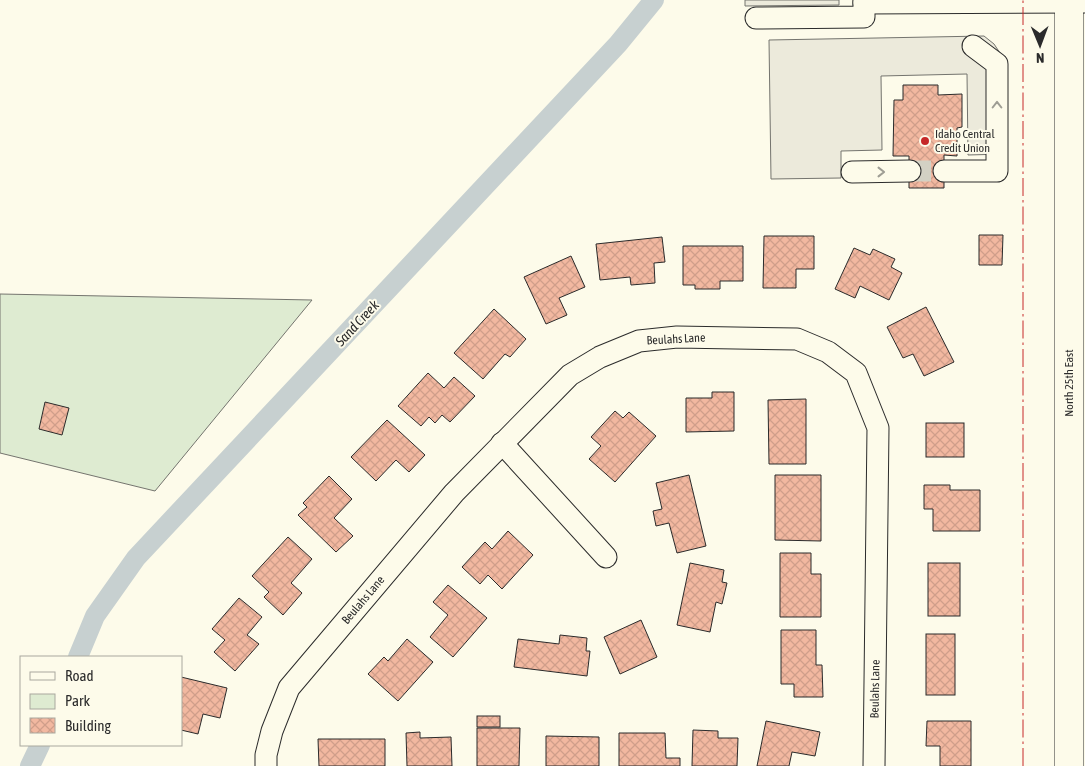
<svg xmlns="http://www.w3.org/2000/svg" width="1085" height="766" font-family="'Asap Condensed',sans-serif">
<style>
.park{fill:#deebd1;stroke:#74746e}
.parking{fill:#eceadb;stroke:#74746e}
.lines{fill:none;stroke-linecap:round;stroke-linejoin:round}
.canal{stroke:#c7d0d0;stroke-width:20}
.building{fill:url(#building-cross-hatch);stroke:#2b2b2b}
.minor-tunnel{stroke:#d3d1c4;stroke-width:21;stroke-dasharray:21 11;stroke-linecap:butt}
.minor-casing{stroke:#2b2b2b;stroke-width:23}
.major-casing{stroke:#2b2b2b;stroke-width:29}
.minor{stroke:#fdfbea;stroke-width:21}
.major{stroke:#fdfbea;stroke-width:28}
.power{stroke:#c62828;stroke-width:1;stroke-dasharray:18 4 2.5 4;stroke-linecap:butt}
.oneway{stroke:#9e9d94}
.poi-dot{fill:#c62828;stroke:#fdfbea;stroke-width:2}
.labels{text-anchor:middle;stroke-width:4;stroke-linejoin:round;paint-order:stroke}
.poi-label{font-size:12px;fill:#2b2b2b;stroke:#fdfbea;text-anchor:start}
.street-label{font-size:12px;fill:#2b2b2b;stroke:#fdfbea}
.water-label{font-size:14px;font-style:italic;fill:#2b2b2b;stroke:#fdfbea}
</style>
<defs>
<pattern id="building-cross-hatch" width="8" height="8" patternUnits="userSpaceOnUse" patternTransform="scale(1.25)"><rect width="8" height="8" fill="#f2b8a0"/><path d="M0 0l8 8M0 8l8-8" fill="none" stroke="#d09e8a"/></pattern>
</defs>
<rect width="100%" height="100%" fill="#fdfbea"/>
<path class="park" d="M0 294 312 300 155 491 0 453Z"/>
<g class="parking">
<path d="M745 0H839V5L745 6Z"/>
<path d="M984 36 994 44 1004 59 1005 154 968 155 967 74 881 76 882 150 841 151V178L771 179 769 40Z"/>
</g>
<g class="lines">
<g class="canal">
<path d="M78 657 95 616 136 558 618 44 654 0"/>
<path d="M30 766 40 745"/>
</g>
</g>
<g class="building">
<path d="M903 85H938V95L962 94V127L957 128V156L944 155V188H909V156H893L894 100H903Z"/>
<path d="M979 235H1003L1002 265H979Z"/>
<path d="M764 236H814V269H796V288H763Z"/>
<path d="M662 237 665 262 654 263 655 283 631 285 630 277 600 280 596 244Z"/>
<path d="M683 246H743V281H720V289H695V285H683Z"/>
<path d="M854 248 870 255 873 249 895 259 891 267 902 273 889 300 860 286 855 298 835 289Z"/>
<path d="M571 256 585 287 559 298 567 315 546 324 524 277Z"/>
<path d="M926 307 954 362 924 376 913 354 903 358 887 327Z"/>
<path d="M494 309 526 339 510 357 505 354 483 379 454 353Z"/>
<path d="M428 373 444 388 454 377 475 396 450 422 442 415 435 423 429 417 421 426 398 406Z"/>
<path d="M712 392H734V431L686 432V398H712Z"/>
<path d="M806 399V464H769L768 400Z"/>
<path d="M45 402 69 408 62 435 39 429Z"/>
<path d="M615 411 623 418 629 412 656 436 615 482 589 459 601 446 591 437Z"/>
<path d="M387 420 425 455 409 472 396 460 376 481 351 457Z"/>
<rect x="926" y="423" width="38" height="34"/>
<path d="M689 475 706 546 677 553 669 523 656 526 653 511 662 509 656 483Z"/>
<path d="M775 475H821V541L775 540Z"/>
<path d="M329 476 352 499 334 518 353 536 336 552 298 515 307 507 303 503Z"/>
<path d="M924 485H950V490H980V531H933V509H924Z"/>
<path d="M508 531 533 555 502 589 488 575 480 584 462 567 485 542 492 549Z"/>
<path d="M288 537 312 559 291 583 302 593 283 615 264 597 269 592 252 576Z"/>
<path d="M780 553H811V574H821V617H780Z"/>
<path d="M690 563 724 570 722 582 727 583 722 604 716 602 710 632 677 625Z"/>
<rect x="928" y="563" width="32" height="53"/>
<path d="M448 585 487 618 453 657 430 637 448 615 433 602Z"/>
<path d="M239 598 262 617 247 635 259 644 235 671 214 652 225 640 212 629Z"/>
<path d="M641 620 657 657 620 674 604 637Z"/>
<path d="M781 630H816V665H822L823 697H794V684H781Z"/>
<rect x="926" y="634" width="29" height="61"/>
<path d="M560 635 587 638 586 651H590L587 676 514 667 518 639 559 644Z"/>
<path d="M407 639 433 662 398 701 368 674 384 657 388 661Z"/>
<path d="M181 677 227 688 220 718 203 714 198 734 181 730Z"/>
<rect x="477" y="716" width="23" height="11"/>
<path d="M766 721 820 732 815 756 792 752 789 766H757Z"/>
<path d="M927 721H971V766H940V746H926Z"/>
<path d="M477 728H520L519 766H477Z"/>
<path d="M693 730 718 731V738H738L737 766H692Z"/>
<path d="M420 732V738L451 737 452 766H407L406 733Z"/>
<path d="M619 733H665L666 758H680V766H619Z"/>
<path d="M546 736 599 737V766H546Z"/>
<path d="M318 739H385V766H319Z"/>
</g>
<g class="lines">
<path class="minor-tunnel" d="M910 171H944"/>
<defs>
<g id="minor">
<path d="M864 0V3L1085 2"/>
<path d="M756 18 864 17V3"/>
<path d="M944 171H997V64L973 46"/>
<path d="M852 172 910 171"/>
<path d="M502 443 606 557"/>
<path d="M266 766V755L272 731 289 688 454 493 570 375 600 357 639 341 677 337 797 339 828 352 856 373 878 428 874 766"/>
</g>
<path id="major" d="M1069 766V0"/>
</defs>
<use href="#minor" class="minor-casing"/>
<use href="#major" class="major-casing"/>
<use href="#minor" class="minor"/>
<use href="#major" class="major"/>
<path class="power" d="M1023 766V0"/>
</g>
<defs><path id="oneway-chevron" d="M-2-3.5L2.5 0L-2 3.5" fill="none" stroke-width="1.6" stroke-linecap="round" stroke-linejoin="round" transform="scale(1.25)"/></defs>
<g class="oneway">
<use href="#oneway-chevron" transform="translate(997 105) rotate(-90)"/>
<use href="#oneway-chevron" transform="translate(881 172)"/>
</g>
<circle class="poi-dot" cx="925" cy="141" r="5"/>
<g class="labels">
<g class="poi-label">
<text x="935" y="138">Idaho Central<tspan x="935" dy="14">Credit Union</tspan></text>
</g>
<g class="street-label">
<text transform="translate(676 339) rotate(-3)" y="4">Beulahs Lane</text>
<text transform="translate(1069 383) rotate(-90)" y="4">North 25th East</text>
<text transform="translate(363 600) rotate(-50)" y="4">Beulahs Lane</text>
<text transform="translate(875 689) rotate(-89)" y="4">Beulahs Lane</text>
</g>
<g class="water-label">
<text transform="translate(357 323) rotate(-47)" y="5">Sand Creek</text>
</g>
</g>
<rect x="20" y="656" width="162" height="90" fill="#fdfbea" stroke="#a9a89e"/>
<rect x="30" y="672" width="25" height="8" fill="#fdfbea" stroke="#a9a89e"/>
<text x="65" y="681" font-size="15" fill="#2b2b2b">Road</text>
<rect x="30" y="694" width="25" height="15" fill="#deebd1" stroke="#a9a89e"/>
<text x="65" y="706" font-size="15" fill="#2b2b2b">Park</text>
<rect x="30" y="718" width="25" height="15" fill="url(#building-cross-hatch)" stroke="#a9a89e"/>
<text x="65" y="731" font-size="15" fill="#2b2b2b">Building</text>
<g transform="translate(1040 45) rotate(179)" stroke="#fdfbea" stroke-width="4" paint-order="stroke">
<path d="M0-4L9 19L0 12L-9 19Z" fill="#2b2b2b"/>
<text y="-8" font-size="14" font-weight="bold" text-anchor="middle" fill="#2b2b2b">N</text>
</g>
</svg>
